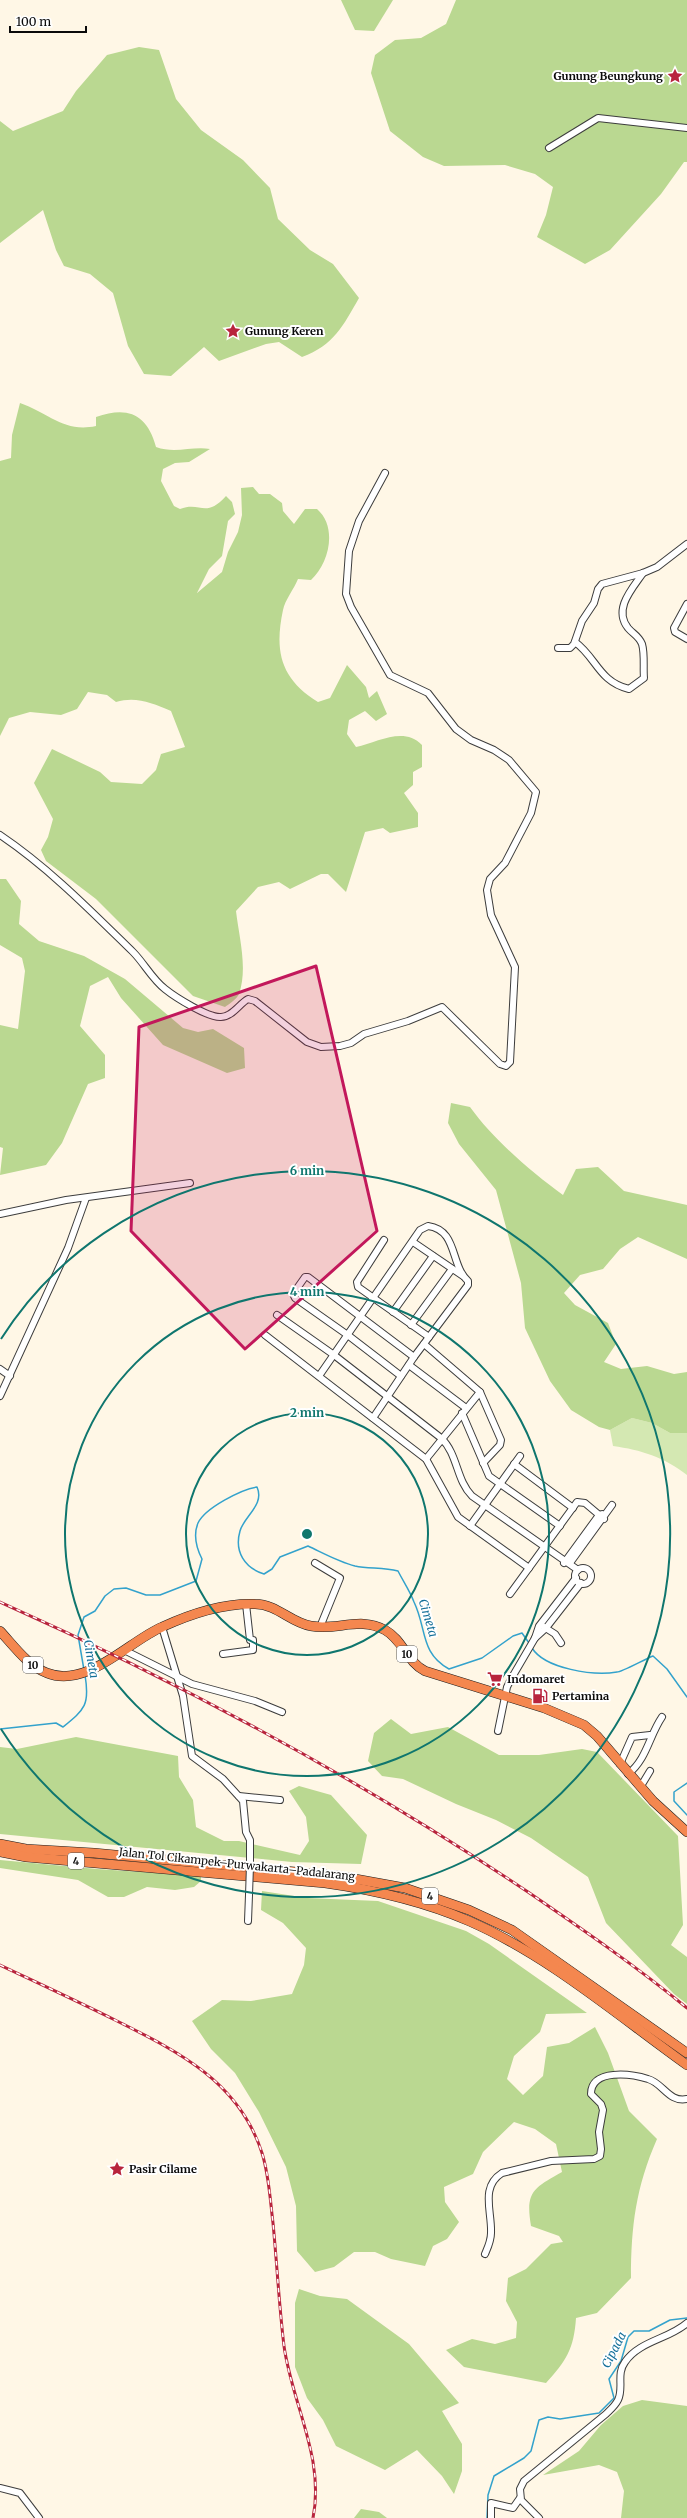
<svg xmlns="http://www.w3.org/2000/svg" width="687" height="2518" font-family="Merriweather,serif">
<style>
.green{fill:#d4e8b2}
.forest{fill:#bad891}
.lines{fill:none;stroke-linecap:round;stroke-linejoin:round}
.stream{stroke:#33a2cc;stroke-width:1.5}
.minor-casing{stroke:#3d3d3d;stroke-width:8}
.highway-casing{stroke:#1b1b1b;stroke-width:10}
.minor{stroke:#fff;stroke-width:6}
.highway{stroke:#f4874f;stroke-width:9}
.rail-casing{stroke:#b8243d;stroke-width:3}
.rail{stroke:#fff;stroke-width:1.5;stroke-dasharray:4.5;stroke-linecap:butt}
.minor-bridge-casing{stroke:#3d3d3d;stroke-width:8;stroke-linecap:butt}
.minor-bridge{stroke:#fff;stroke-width:6}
.marked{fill:#c2185b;fill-opacity:0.2;stroke:#c2185b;stroke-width:3;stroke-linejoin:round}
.ring{fill:none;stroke:#0f766e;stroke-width:2}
.labels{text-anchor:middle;stroke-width:4;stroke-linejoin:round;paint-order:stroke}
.shield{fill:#fff;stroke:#545454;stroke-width:1}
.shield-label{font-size:10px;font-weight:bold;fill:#0a0a0a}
.poi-label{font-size:11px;font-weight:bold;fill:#0a0a0a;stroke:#fff;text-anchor:start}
.street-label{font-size:11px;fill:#0a0a0a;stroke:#fff}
.water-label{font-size:12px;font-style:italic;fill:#157099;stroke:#fff}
.centre{fill:#0f766e;stroke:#fff;stroke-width:2}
.ring-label{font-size:12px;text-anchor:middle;font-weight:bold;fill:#0f766e;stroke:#fff;stroke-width:4;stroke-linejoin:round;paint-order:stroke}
</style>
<rect width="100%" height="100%" fill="#fff7e6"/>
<path class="green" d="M632 1418 652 1423 670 1433H687V1475C664 1457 641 1450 613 1446L610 1430Z"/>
<g class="forest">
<path d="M341 0H393L374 31 355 30Z"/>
<path d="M456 0H687V162H684L661 194 610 250 585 264 537 237 546 215 553 187 535 174 505 165 444 166 423 157 390 131 371 73 375 55 395 40 421 38 446 24Z"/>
<path d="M139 47 159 50 176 99 201 130 243 160 270 188 278 219 310 250 333 264 359 298C343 326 334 345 302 357L279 342 266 344 219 361 204 347 171 376 144 374 128 346 113 293 90 274 64 266 56 250 43 210 0 243V121L13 131 63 111 76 91 107 55Z"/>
<path d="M20 403C49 413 64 433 96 426V417C128 406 147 414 156 447 175 454 192 446 210 449L189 462 175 463 163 469 161 481 174 506 180 509C201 501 205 519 226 496L232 502 235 514 228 521 222 556 209 569 197 593 222 572 228 552 238 532 242 515 241 488 253 487 259 494H270L282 503 283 511 294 524 305 509H317C338 527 329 564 311 580L298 579C294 589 285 600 283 610 274 652 281 679 318 702L330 698 347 665 366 687 369 698 377 691 387 714 376 721 365 711 349 720 347 734 356 747C378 742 404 726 422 745V767L413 772V785L404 793 418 813V827L390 833 383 828 365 832 346 892 328 874H321L290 889 279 882 258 887 236 911C239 937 248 968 239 994 237 999 229 1004 225 1007L193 996 96 899 46 861 41 850 48 837 53 819 34 783 52 749 100 772 111 782 142 784 156 770 161 754 185 747 171 711C152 703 136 696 116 702L107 695 88 692 77 709 61 715 30 712 9 718 0 736V461L11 458 12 435Z"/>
<path d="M0 879H6L21 901 19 924 39 941 84 956 125 979 183 1028 198 1032 213 1029 244 1048 245 1068 227 1073 163 1045 121 998 108 977 90 986 80 1026 105 1055V1078L88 1084 62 1143 46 1165 0 1175 3 1148 0 1147V1025L18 1029 25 971 22 958 0 945Z"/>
<path d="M451 1103 470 1107C493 1139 531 1172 563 1195L576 1169 598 1167 624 1191 687 1205V1259L638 1237 620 1249 603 1269 580 1275 564 1293 575 1305 608 1323 616 1344 604 1362 621 1369 647 1366 674 1374 687 1372V1433H670L652 1423 632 1418 610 1430 599 1427 571 1410 550 1381 525 1328 521 1283 496 1190 459 1144 448 1123Z"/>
<path d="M391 1719 411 1734 448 1727 499 1755H539L582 1749 597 1752 678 1836 683 1925 671 1945 687 1957V2004L674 1994 606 1923 588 1877 531 1838 496 1820 456 1804 403 1779 382 1776 368 1761 374 1733Z"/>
<path d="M76 1737 178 1756 179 1777 193 1800 196 1827 224 1841H239L300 1855 309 1841 306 1817 289 1791 299 1786 331 1795 367 1835 361 1864 292 1862 0 1834V1747L17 1749Z"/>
<path d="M0 1860 97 1869 201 1876V1881L194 1887 175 1890 147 1887 124 1897H108L78 1880 0 1868Z"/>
<path d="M262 1891 307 1898 378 1901 466 1931 489 1944 587 2013 546 2014 540 2032 514 2056 507 2079 523 2095 543 2076 547 2047 569 2043 595 2027 608 2053 629 2111 657 2139C636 2187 631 2226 631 2278L597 2313 576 2318C574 2349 566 2361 546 2383L464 2367 446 2350 472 2339 495 2344 516 2338 517 2322 506 2301 508 2278 526 2269 551 2244 563 2242 559 2236 531 2226C525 2191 534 2188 562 2172L556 2144 535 2129 514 2122 483 2152 473 2174 444 2187 445 2202 459 2222 447 2239 433 2246 425 2266 391 2259 375 2252H354L334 2267 315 2272 297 2251 296 2206 286 2167 259 2112 235 2073 211 2049 192 2021 222 2000 251 2001 292 1994 304 1965 306 1948 283 1923 261 1910Z"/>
<path d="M299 2289 320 2296 347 2299 409 2344 459 2403 442 2411 462 2444V2471L454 2494 442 2476 417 2450 385 2470 336 2446 323 2420 307 2398 295 2367V2303Z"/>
<path d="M642 2400 687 2406V2518H621L624 2491 617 2472 599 2465 543 2475 579 2451 601 2425 623 2406Z"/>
<path d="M361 2509 379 2512 387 2518H354Z"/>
</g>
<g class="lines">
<g class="stream">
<path d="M532 1648C545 1669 594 1676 617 1672 622 1672 645 1659 653 1656L667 1669 687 1697"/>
<path d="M84 1670 78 1635 84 1617 95 1611 105 1596 114 1589 126 1588 146 1595H160L196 1581 202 1559C197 1549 193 1535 198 1523 205 1508 242 1489 257 1487 265 1505 244 1516 240 1531 234 1552 245 1568 264 1574L272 1569 280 1557 308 1546C323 1553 339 1562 355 1566 369 1569 383 1567 398 1571 403 1581 410 1591 414 1602 427 1629 420 1653 449 1669L482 1658 513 1636 522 1633 529 1643"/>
<path d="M0 1729 56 1723 63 1727C85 1709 90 1705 85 1675"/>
<path d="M687 1783 674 1792V1801L687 1815"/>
<path d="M487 2518 488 2495 494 2476 524 2458 531 2451 539 2420 548 2417 560 2419 599 2413 614 2398 609 2379 621 2361 628 2337 634 2331H649L670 2320 687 2318"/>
</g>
<defs>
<g id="minor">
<path d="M549 148 598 118 687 128"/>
<path d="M687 604 674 628 675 632 687 639"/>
<path d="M575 642C596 657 599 682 629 689L644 678C643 668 645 654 642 644 639 636 633 634 628 628 613 609 632 589 643 573"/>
<path d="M558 648H570L574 644 582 621 594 603 598 589 602 584 643 573 657 567 687 544"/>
<path d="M0 835C49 868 91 911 133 952 144 963 152 979 165 989 175 997 208 1018 221 1017 232 1017 239 1004 248 999L255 1001 307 1042 321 1047 340 1046 351 1043 364 1034 408 1021 442 1007 500 1064 506 1066 510 1062 515 967 491 915 487 890 490 879 505 863 531 813 536 792 509 760 494 750 471 740 456 729 428 693 390 675 351 607 346 594 349 551 359 521 385 473"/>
<path d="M0 1214 66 1200 190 1183"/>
<path d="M384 1240 357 1282 358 1287 429 1337"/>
<path d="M413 1242 463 1276"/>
<path d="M393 1312 433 1256"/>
<path d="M277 1315 334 1355 441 1438C458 1454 456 1480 472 1496L578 1570"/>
<path d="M411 1325 452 1269"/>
<path d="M265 1335 426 1459 458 1517 529 1568"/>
<path d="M424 1344 480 1392 501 1440 500 1445 483 1463"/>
<path d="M409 1365 466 1408"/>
<path d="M0 1369 10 1376"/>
<path d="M319 1376 420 1230 428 1226C458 1230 450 1265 468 1281V1285L414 1357 373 1418"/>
<path d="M401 1376 349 1336 295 1298 293 1294 305 1277H308L414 1357"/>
<path d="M0 1396 68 1248 86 1198"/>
<path d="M462 1413 489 1476 560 1526"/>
<path d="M426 1459 480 1392"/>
<path d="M514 1464 573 1508"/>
<path d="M470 1526 520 1456"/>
<path d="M315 1563 340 1578 320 1627"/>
<path d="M564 1563 599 1515 602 1514"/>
<path d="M570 1563 612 1505"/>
<circle cx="583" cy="1576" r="8"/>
<path d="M510 1594 577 1502 585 1503 604 1519"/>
<path d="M162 1627 183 1696 192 1756 223 1779 243 1801 246 1832 250 1840V1865"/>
<path d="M544 1627 555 1634 561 1643"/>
<path d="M535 1638 546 1628 581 1583"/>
<path d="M124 1650 192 1684 255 1701 282 1712"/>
<path d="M223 1654 253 1650V1640H250L246 1604"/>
<path d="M498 1731 507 1687 511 1679 535 1638 539 1626 576 1578"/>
<path d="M620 1764 632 1737 650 1735"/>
<path d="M628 1774C647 1759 649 1736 662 1717"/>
<path d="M641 1786 650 1771"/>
<path d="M239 1796 280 1800"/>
<path d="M248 1921 249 1895"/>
<path d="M485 2254C488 2247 491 2241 491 2233 492 2211 480 2187 502 2173L551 2161 594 2159 600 2156 601 2149 599 2132 603 2110 601 2104 591 2094C591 2068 632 2074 648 2079 663 2083 669 2103 687 2099"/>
<path d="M0 2488 20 2493 39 2518"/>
<path d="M491 2518V2503L513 2508 520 2498"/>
<path d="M539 2518 521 2500 520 2489 524 2481 606 2414C610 2410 615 2406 618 2400 624 2388 616 2374 625 2362 639 2341 669 2339 687 2323"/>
</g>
<g id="highway">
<path d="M0 1631C14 1646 28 1666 47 1673 87 1689 129 1641 162 1627 190 1614 225 1603 255 1604 277 1604 291 1623 311 1626 337 1631 360 1616 385 1630 403 1640 407 1662 425 1671L544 1708 584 1725 597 1736 653 1801 687 1832"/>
<path d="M0 1844 26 1849 94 1853 339 1876 405 1888 469 1910 512 1930 687 2053"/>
<path d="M0 1852 26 1857 325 1883C375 1890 423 1901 469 1921 549 1956 617 2015 687 2065"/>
</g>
</defs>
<use href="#minor" class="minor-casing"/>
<use href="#highway" class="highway-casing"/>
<use href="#minor" class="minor"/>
<use href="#highway" class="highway"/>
<defs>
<g id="rail">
<path d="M0 1602C184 1684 361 1780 528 1892 582 1929 636 1966 687 2008"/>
<path d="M0 1965C38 1983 77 2001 115 2020 177 2051 239 2081 262 2153 269 2175 270 2199 273 2223 277 2264 279 2305 284 2346 292 2404 325 2458 313 2518"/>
</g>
</defs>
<use href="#rail" class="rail-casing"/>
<use href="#rail" class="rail"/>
<defs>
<path id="minor-bridge" d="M249 1895 250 1865"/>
</defs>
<use href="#minor-bridge" class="minor-bridge-casing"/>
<use href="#minor-bridge" class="minor-bridge"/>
</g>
<path class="marked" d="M316 966 377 1231 245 1349 131 1231 139 1027Z"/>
<g class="ring">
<circle cx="307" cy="1534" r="121"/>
<circle cx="307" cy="1534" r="242"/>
<path d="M1 1339A363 363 0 1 1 1 1729"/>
</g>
<defs>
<symbol id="sight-bare" viewBox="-9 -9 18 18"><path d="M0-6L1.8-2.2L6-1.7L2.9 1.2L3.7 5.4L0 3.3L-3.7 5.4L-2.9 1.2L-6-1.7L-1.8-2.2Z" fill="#b8243d" stroke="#fff" stroke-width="2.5" paint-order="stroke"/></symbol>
<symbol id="supermarket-bare" viewBox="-9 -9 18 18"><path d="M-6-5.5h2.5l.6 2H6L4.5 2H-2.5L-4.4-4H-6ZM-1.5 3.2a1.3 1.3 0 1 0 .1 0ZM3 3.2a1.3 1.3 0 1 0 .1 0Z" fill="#b8243d" stroke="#fff" stroke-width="2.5" paint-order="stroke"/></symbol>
<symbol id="fuel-bare" viewBox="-9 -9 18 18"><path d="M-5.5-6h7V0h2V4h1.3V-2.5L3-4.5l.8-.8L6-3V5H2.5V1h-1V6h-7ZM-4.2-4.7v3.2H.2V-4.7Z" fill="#b8243d" stroke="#fff" stroke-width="2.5" paint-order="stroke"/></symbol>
</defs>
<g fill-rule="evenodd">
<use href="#sight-bare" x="664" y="65" width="22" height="22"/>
<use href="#sight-bare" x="222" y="320" width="22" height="22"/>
<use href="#supermarket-bare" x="484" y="1668" width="22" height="22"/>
<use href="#fuel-bare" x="529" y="1685" width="22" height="22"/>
<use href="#sight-bare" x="106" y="2158" width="22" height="22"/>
</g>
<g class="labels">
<g class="shield">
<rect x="397" y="1646" width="20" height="16" rx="3"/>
<rect x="23" y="1657" width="20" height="16" rx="3"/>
<rect x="68" y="1853" width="16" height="16" rx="3"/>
<rect x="422" y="1888" width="16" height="16" rx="3"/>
</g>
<g class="shield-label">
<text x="407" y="1658">10</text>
<text x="33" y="1669">10</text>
<text x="76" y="1865">4</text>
<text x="430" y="1900">4</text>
</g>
<g class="poi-label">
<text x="663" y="80" text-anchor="end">Gunung Beungkung</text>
<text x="245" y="335">Gunung Keren</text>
<text x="507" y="1683">Indomaret</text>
<text x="552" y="1700">Pertamina</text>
<text x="129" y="2173">Pasir Cilame</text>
</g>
<g class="street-label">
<text transform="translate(237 1864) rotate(6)" y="4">Jalan Tol Cikampek–Purwakarta–Padalarang</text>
</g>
<g class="water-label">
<text transform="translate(428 1618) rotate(73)" y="4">Cimeta</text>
<text transform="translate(91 1659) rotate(80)" y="4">Cimeta</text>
<text transform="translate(614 2350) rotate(-63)" y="4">Cipada</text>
</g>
</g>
<circle cx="307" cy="1534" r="6" class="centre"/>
<g class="ring-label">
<text x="307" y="1175">6 min</text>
<text x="307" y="1296">4 min</text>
<text x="307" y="1417">2 min</text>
</g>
<path d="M10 26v6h76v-6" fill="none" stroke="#0a0a0a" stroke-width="2"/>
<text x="16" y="26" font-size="12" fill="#0a0a0a" stroke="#ffffff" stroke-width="3" paint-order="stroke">100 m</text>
</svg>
